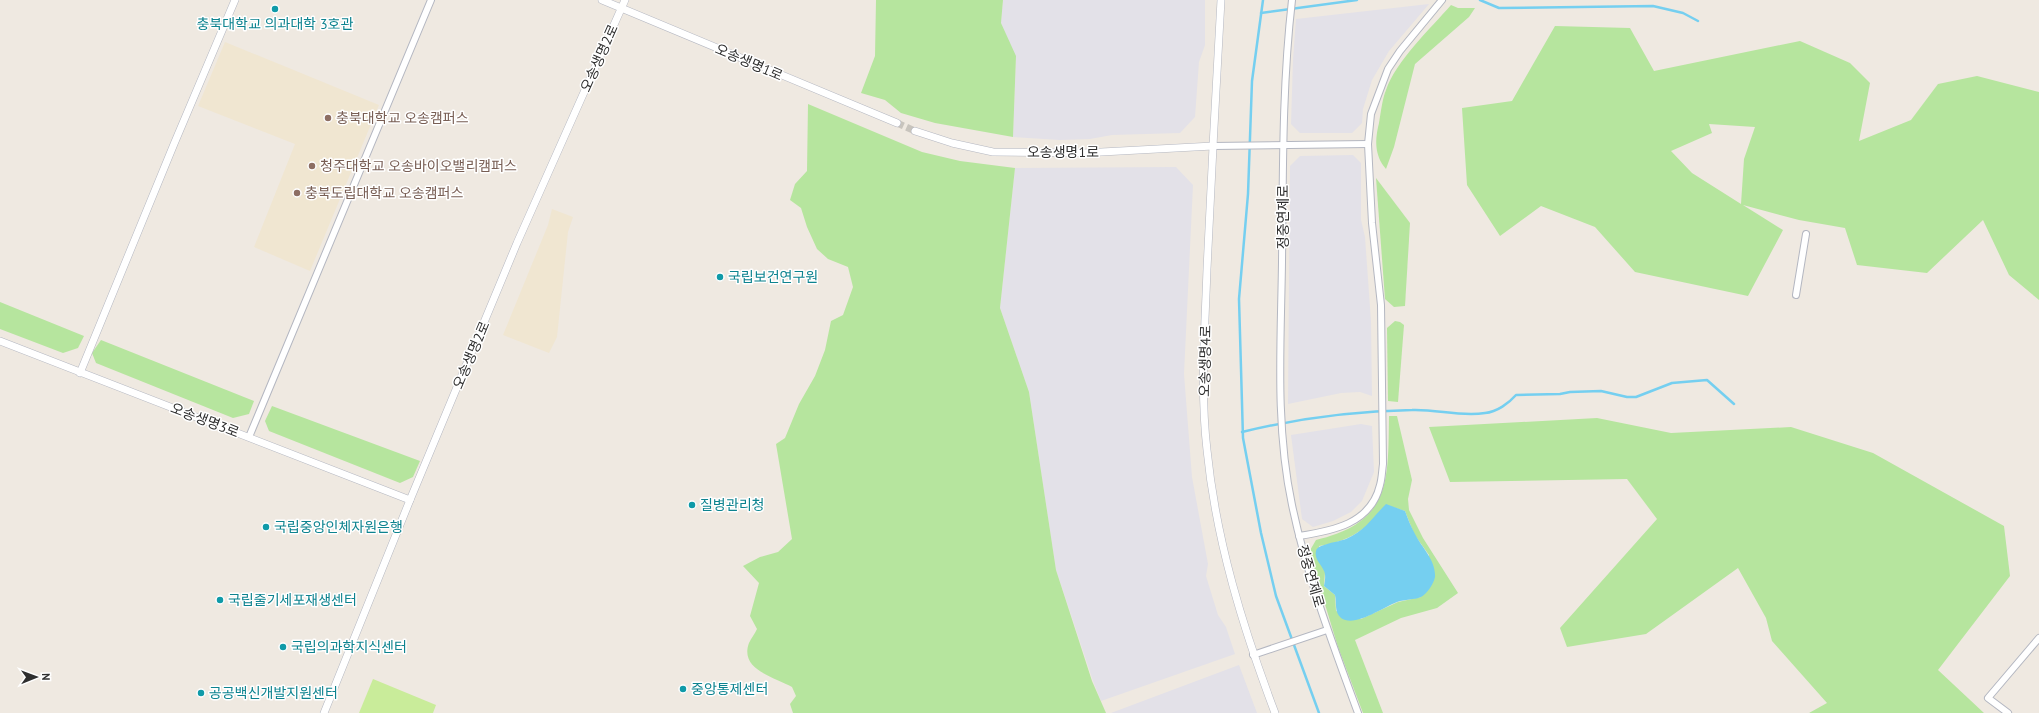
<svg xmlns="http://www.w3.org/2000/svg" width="2039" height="713" font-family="'PT Sans','Noto Sans KR',sans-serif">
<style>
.industrial{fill:#e3e1e8}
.education{fill:#f0e6d1}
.green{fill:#b6e59e;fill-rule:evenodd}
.pitch{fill:#c9ec9a}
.water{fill:#75cff0}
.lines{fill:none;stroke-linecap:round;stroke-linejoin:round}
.stream{stroke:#75cff0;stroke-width:2.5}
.tertiary-tunnel{stroke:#c8c4bd;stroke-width:7;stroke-dasharray:7 3.5;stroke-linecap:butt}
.minor-casing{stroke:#b4b7c1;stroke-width:8}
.tertiary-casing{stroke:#b4b7c1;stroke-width:8}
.minor{stroke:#fff;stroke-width:6}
.tertiary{stroke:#fff;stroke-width:7}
.culture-dot{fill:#0f9aa8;stroke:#fff;stroke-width:1.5}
.education-dot{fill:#8d6e63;stroke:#fff;stroke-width:1.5}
.labels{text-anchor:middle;stroke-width:3;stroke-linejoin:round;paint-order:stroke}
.culture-label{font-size:14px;fill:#0d838f;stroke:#fff;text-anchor:start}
.street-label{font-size:14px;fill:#2e2e2e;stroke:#fff}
.education-label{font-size:14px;fill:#785e54;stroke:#fff;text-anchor:start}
</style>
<rect width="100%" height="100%" fill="#efe9e1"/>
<g class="industrial">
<path d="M1003 0H1205V45L1199 62 1195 117 1180 133 1112 135 1090 139 1060 140 1013 137 1016 59 1001 23Z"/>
<path d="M1429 4 1389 51 1372 80 1363 109 1362 123 1352 133H1300L1291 124 1293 60 1296 19Z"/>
<path d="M1353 155 1361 163V220L1365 237 1371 321 1372 396 1360 392 1341 393 1288 404 1290 166 1300 156Z"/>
<path d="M1176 167 1193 185 1184 374 1192 477 1208 564 1206 576 1218 615 1226 627 1235 654 1101 701 1093 681 1056 570 1029 392 1000 308 1015 168Z"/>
<path d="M1361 424 1372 426 1374 472 1362 501 1351 512 1333 521 1313 527 1302 519 1291 435Z"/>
<path d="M1239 665 1257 713H1111Z"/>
</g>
<g class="education">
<path d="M225 42 379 105 310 271 254 247 295 144 198 106Z"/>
<path d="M552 209 573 217 568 232 557 337 549 353 503 335 548 225Z"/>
</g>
<g class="green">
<path d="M876 0H1003L1001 23 1016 56 1013 137 935 123 901 113 885 100 861 93 875 56Z"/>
<path d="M1451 5 1458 8H1475L1469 17 1415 64 1394 147 1386 169C1374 155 1375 139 1379 123 1381 112 1382 100 1386 90 1396 61 1431 28 1451 5Z"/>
<path d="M1555 26 1630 28 1654 71 1800 41 1850 63 1870 83 1859 141 1911 120 1938 84 1977 76 2039 92V300L2009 275 1983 220 1927 273 1857 265 1845 228 1799 220 1743 205 1783 230 1748 296 1635 272 1595 227 1541 206 1500 236 1467 185 1462 108 1512 101ZM1709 124 1755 127 1744 159 1741 204 1692 173 1671 151 1712 133Z"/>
<path d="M808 104 922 152 960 161 1015 168 1000 308 1029 392 1056 570 1092 681 1106 713H793L790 704 796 696 792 687C775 677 739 670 749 643 751 638 755 634 757 629L750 616 759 583 743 566 760 557 778 552 792 539 776 444 785 438 799 404 815 376 825 350 831 321 843 315 853 287 848 267 828 259 817 249 807 227 801 208 790 200 795 184 807 171Z"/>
<path d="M1376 178 1410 223 1405 306 1394 307 1385 299Z"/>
<path d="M0 302 84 336 78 348 63 353 0 329Z"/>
<path d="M1395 321 1400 322 1404 325 1398 402 1388 401 1387 328Z"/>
<path d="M101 340 254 401 249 414 233 418 96 363 92 353Z"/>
<path d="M272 406 420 461 413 477 400 483 269 431 265 421Z"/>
<path d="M1389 416H1397L1412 480 1408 499 1409 510 1423 538 1458 593 1437 608 1401 618 1355 640 1383 713H1363L1338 647 1309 552 1316 540C1391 522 1388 482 1389 416ZM1386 505 1405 511 1414 534 1429 555 1421 597 1398 602 1361 619 1336 611 1335 595 1324 586 1325 572 1319 546C1339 543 1357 536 1372 521 1377 516 1380 510 1386 505Z"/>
<path d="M1597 418 1671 433 1791 427 1873 453 2004 526 2010 576 1938 670 1984 713H1809L1827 703 1772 641 1766 618 1738 568 1646 634 1567 647 1560 628 1657 519 1627 479 1450 482 1429 427Z"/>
</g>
<path class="pitch" d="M373 679 436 705 433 713H359Z"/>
<path class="water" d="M1386 504 1405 511C1408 519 1411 527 1415 534 1422 548 1436 560 1435 577 1434 583 1427 594 1421 597 1414 600 1405 599 1397 602 1383 607 1355 628 1341 618 1334 612 1337 603 1335 595L1324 586C1325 581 1326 575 1324 571 1321 564 1314 559 1316 551 1317 544 1339 542 1346 539 1365 531 1372 518 1386 504Z"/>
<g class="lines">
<g class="stream">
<path d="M1263 0 1252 81 1248 194 1239 299 1243 438 1261 533 1276 596 1319 713"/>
<path d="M1480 0 1499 8 1653 6 1683 13 1698 21"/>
<path d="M1261 13 1357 0"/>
<path d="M1242 432C1299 418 1354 411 1412 410 1437 409 1460 417 1485 413 1497 412 1509 403 1516 395L1560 394 1570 392 1601 391 1627 397H1636L1672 383 1707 380 1734 404"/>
</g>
<path class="tertiary-tunnel" d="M897 123 915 131"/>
<defs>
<g id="minor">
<path d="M1292 0C1282 87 1283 174 1282 262 1281 343 1275 425 1292 505 1307 577 1333 645 1358 713"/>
<path d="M1213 146 1368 144"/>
<path d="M1796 295 1806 234"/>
<path d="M249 437 431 0"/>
<path d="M1299 536C1332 531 1371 524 1380 485 1382 478 1382 471 1383 464L1381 305 1372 223 1368 144 1371 114 1388 69 1400 51 1442 0"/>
<path d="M1253 655 1327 630"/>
<path d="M2008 713 1988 698 2039 638"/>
</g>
<g id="tertiary">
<path d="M602 0 897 123"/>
<path d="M1221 0C1216 90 1211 179 1207 269 1205 329 1200 390 1207 450 1216 541 1243 628 1275 713"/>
<path d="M915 131 952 143 993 152 1083 153 1213 146"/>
<path d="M0 341 410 500"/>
<path d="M80 373 174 144 235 0"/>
<path d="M324 713 410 500 517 243 625 0"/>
</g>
</defs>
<use href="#minor" class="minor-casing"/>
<use href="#tertiary" class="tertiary-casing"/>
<use href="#minor" class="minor"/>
<use href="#tertiary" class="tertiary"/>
</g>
<g class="culture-dot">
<circle cx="275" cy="9" r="4"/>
<circle cx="720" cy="277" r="4"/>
<circle cx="692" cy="505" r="4"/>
<circle cx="266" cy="527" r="4"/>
<circle cx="220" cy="600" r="4"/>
<circle cx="283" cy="647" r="4"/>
<circle cx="683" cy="689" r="4"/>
<circle cx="201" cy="693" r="4"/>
</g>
<g class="education-dot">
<circle cx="328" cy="118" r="4"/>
<circle cx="312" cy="166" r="4"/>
<circle cx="297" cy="193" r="4"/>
</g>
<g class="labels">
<g class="culture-label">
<text x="275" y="29" text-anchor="middle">충북대학교 의과대학 3호관</text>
<text x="728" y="282">국립보건연구원</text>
<text x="700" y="510">질병관리청</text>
<text x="274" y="532">국립중앙인체자원은행</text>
<text x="228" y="605">국립줄기세포재생센터</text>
<text x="291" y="652">국립의과학지식센터</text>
<text x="691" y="694">중앙통제센터</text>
<text x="209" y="698">공공백신개발지원센터</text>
</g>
<g class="street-label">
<text transform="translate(599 58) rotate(-66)" y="5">오송생명2로</text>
<text transform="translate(749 62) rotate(23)" y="5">오송생명1로</text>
<text x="1063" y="157">오송생명1로</text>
<text transform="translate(1283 217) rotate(-90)" y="5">정중연제로</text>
<text transform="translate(471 355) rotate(-67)" y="5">오송생명2로</text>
<text transform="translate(1205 361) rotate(-89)" y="5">오송생명4로</text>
<text transform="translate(205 420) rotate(21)" y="5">오송생명3로</text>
<text transform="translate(1311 576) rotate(74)" y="5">정중연제로</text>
</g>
<g class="education-label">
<text x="336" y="123">충북대학교 오송캠퍼스</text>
<text x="320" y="171">청주대학교 오송바이오밸리캠퍼스</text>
<text x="305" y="198">충북도립대학교 오송캠퍼스</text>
</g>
</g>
<g transform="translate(36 677) rotate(89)" stroke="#ffffff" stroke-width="3" paint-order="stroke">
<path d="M0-3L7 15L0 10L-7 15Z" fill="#2e2e2e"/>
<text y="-6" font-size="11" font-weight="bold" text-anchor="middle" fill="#2e2e2e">N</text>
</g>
</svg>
